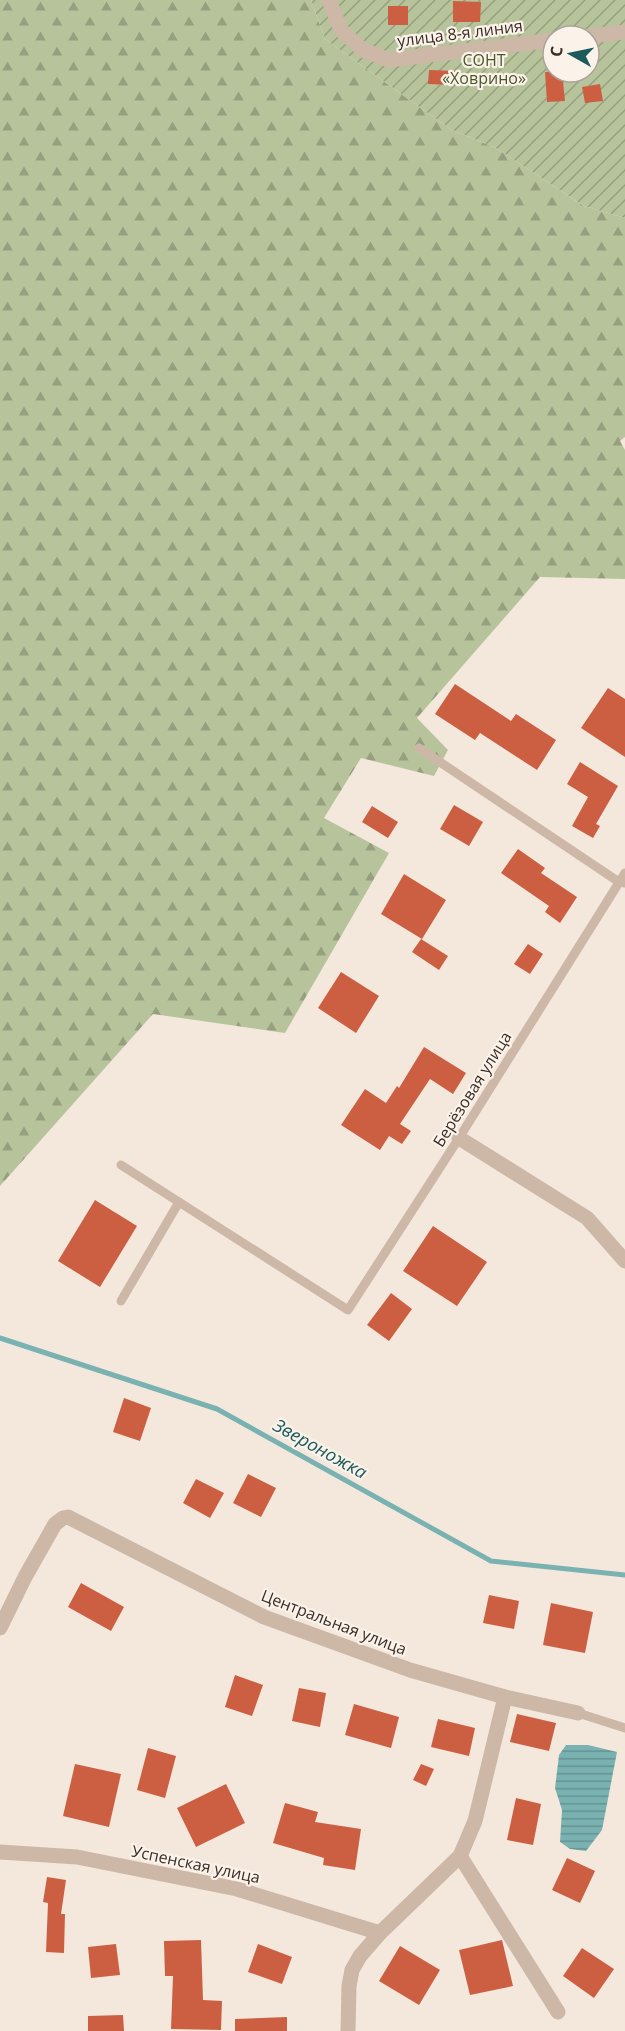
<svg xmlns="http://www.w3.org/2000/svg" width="625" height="2031" font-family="'Open Sans',sans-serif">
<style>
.forest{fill:url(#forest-firs)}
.garden{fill:url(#garden-furrows);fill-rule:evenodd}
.water{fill:url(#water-rules)}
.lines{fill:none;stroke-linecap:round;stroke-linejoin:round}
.stream{stroke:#7ab2b2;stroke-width:5}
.building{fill:#cc5f42}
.service{stroke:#cdb7a7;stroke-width:9}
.minor{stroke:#cdb7a7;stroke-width:15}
.labels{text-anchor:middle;stroke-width:4.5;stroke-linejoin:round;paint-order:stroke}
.street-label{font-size:16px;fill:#392d28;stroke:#fbf2e9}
.park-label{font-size:16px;fill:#49582b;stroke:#fbf2e9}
.water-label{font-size:18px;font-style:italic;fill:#1b5a5d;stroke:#fbf2e9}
</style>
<defs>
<pattern id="forest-firs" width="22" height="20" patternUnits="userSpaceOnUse" patternTransform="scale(1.5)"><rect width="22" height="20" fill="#b7c49b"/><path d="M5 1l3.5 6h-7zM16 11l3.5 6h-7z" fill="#96a07e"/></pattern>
<pattern id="garden-furrows" width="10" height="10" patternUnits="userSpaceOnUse" patternTransform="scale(1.5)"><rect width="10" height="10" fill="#b7c49b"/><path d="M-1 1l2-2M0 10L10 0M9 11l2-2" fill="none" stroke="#96a07e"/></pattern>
<pattern id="water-rules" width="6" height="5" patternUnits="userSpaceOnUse" patternTransform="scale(1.5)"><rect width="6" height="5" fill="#7ab2b2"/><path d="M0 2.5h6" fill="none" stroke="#659191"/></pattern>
</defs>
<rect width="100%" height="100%" fill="#f4e8dc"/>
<path class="forest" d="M0 0H311L325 39 450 129 496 148 584 206 625 218V437L620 441 625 450V579L540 577 417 718 448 750 434 776 361 758 324 818 389 853 285 1033 153 1014 0 1186Z"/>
<path class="garden" d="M311 0H625V218L584 206 496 148 450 129 325 39ZM553 36H589V72H553Z"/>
<path class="water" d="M566 1745H588L617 1752 602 1830 586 1851 570 1849 560 1842 562 1810 555 1788 559 1755Z"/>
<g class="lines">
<path class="stream" d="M0 1338 217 1409 491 1561 625 1575"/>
</g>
<g class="building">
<path d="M453 1 481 2 480 22H453Z"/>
<rect x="388" y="6" width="20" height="19"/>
<path d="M429 70 455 71 454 85 428 84Z"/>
<path d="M545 72H562L565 101 547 102Z"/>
<path d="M600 84 603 101 585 103 582 87Z"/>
<path d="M455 684 511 721 516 714 556 740 537 770 480 733 475 740 435 714Z"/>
<path d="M608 688 625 699V757L581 728Z"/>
<path d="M580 762 618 786 596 824 600 826 593 838 572 826 588 797 567 784Z"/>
<path d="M454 805 483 822 469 846 440 829Z"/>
<path d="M372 806 398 822 388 838 362 822Z"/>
<path d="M518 849 545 868 541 873 577 897 560 923 545 912 549 906 501 873Z"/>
<path d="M404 874 446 900 422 939 381 914Z"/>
<path d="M421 939 448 956 439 970 412 952Z"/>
<path d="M528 944 543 954 530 974 514 964Z"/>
<path d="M341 972 379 996 356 1033 318 1008Z"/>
<path d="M424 1047 466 1073 453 1094 430 1079 400 1124 411 1131 402 1144 389 1136 380 1150 341 1125 365 1089 386 1103 397 1086 399 1088Z"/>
<path d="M95 1200 137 1226 100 1287 58 1261Z"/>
<path d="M433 1226 487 1262 457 1306 403 1271Z"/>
<path d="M391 1293 412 1309 389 1341 367 1325Z"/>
<path d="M124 1398 151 1408 140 1441 113 1432Z"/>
<path d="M248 1474 276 1488 261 1517 233 1503Z"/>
<path d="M196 1479 224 1493 210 1518 183 1503Z"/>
<path d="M81 1583 124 1607 111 1631 68 1607Z"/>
<path d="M489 1595 519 1601 514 1629 483 1623Z"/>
<path d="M551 1603 593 1612 585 1653 543 1645Z"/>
<path d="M235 1675 263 1685 252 1716 225 1707Z"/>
<path d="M299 1688 326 1693 320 1727 292 1721Z"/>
<path d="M354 1704 399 1717 391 1748 345 1735Z"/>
<path d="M517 1714 556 1723 549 1751 510 1742Z"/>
<path d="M438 1719 475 1728 469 1756 431 1747Z"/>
<path d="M148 1748 176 1756 165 1798 137 1790Z"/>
<path d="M75 1764 121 1774 109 1827 63 1816Z"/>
<path d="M421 1764 434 1769 426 1786 413 1780Z"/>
<path d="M226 1784 245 1823 196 1847 177 1808Z"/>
<path d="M516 1798 541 1804 533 1845 507 1840Z"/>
<path d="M285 1803 318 1812 315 1822 361 1829 355 1870 323 1865 324 1858 273 1843Z"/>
<path d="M567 1858 595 1871 580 1903 552 1890Z"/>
<path d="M47 1877 66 1880 61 1914H65L64 1953 46 1952 48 1903 43 1902Z"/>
<path d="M201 1940 203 2000 222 2001 221 2030 171 2029 173 1976H165L164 1941Z"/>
<path d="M502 1940 513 1986 470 1995 459 1950Z"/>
<path d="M116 1944 120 1975 91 1978 88 1947Z"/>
<path d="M258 1944 292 1957 282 1984 248 1972Z"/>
<path d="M400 1946 440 1970 419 2005 379 1981Z"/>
<path d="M582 1948 614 1969 594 1998 563 1976Z"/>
<path d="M123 2015 124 2031H88V2016Z"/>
<path d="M287 2017V2031H235V2019Z"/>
</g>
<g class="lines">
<g class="service">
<path d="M419 748 619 882 625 883"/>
<path d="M121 1165 348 1310 459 1138 625 873"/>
<path d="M121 1301 179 1202"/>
<path d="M578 1713 625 1728"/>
</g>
<g class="minor">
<path d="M329 0 341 30 363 50 389 60 553 40"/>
<path d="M589 36 625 32"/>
<path d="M459 1138 587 1218 625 1261"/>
<path d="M0 1628 25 1577 55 1524 63 1518 68 1517 264 1617 410 1670 505 1697 578 1713"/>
<path d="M0 1852 77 1857 237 1889 380 1933"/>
<path d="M460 1856 558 2012"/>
<path d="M348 2031 349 1986 352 1970 360 1956 380 1933 460 1856 475 1821 505 1697"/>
</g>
</g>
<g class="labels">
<g class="street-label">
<text transform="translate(460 33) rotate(-7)" y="6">улица 8-я линия</text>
<text transform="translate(472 1089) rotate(-58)" y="6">Берёзовая улица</text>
<text transform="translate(334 1622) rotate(21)" y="6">Центральная улица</text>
<text transform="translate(196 1864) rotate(12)" y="6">Успенская улица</text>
</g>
<g class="park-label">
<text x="484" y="66">СОНТ<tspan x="484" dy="18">«Ховрино»</tspan></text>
</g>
<g class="water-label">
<text transform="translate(320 1449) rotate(29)" y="6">Звероножка</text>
</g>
</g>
<g transform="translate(571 54) rotate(279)"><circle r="28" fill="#fbf2e9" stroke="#ada39c" stroke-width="1.5"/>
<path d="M0-4.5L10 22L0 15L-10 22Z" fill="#1b5a5d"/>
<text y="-9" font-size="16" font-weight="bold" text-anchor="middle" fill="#392d28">С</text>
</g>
</svg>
